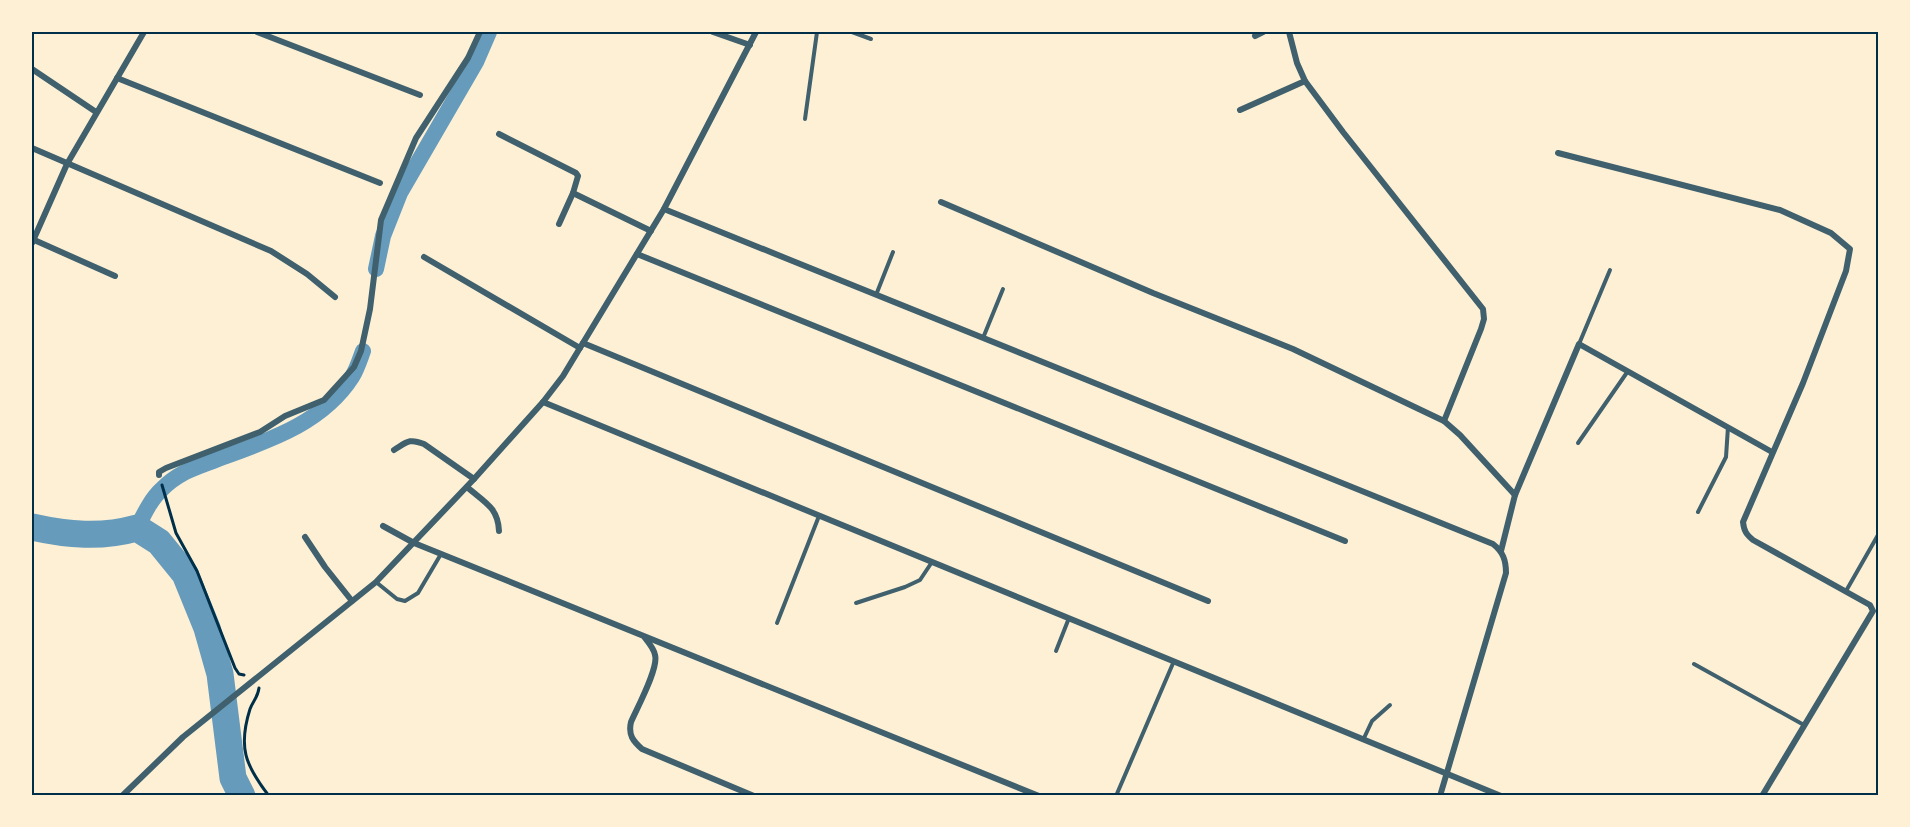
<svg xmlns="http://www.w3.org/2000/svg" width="1910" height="827" font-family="Arial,sans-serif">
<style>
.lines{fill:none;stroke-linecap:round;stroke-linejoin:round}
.canal{stroke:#669bbc;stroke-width:16}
.river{stroke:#669bbc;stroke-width:27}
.path{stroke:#003049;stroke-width:3}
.service{stroke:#3f606c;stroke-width:4}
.minor{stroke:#3f606c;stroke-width:6}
.neatline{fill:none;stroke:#003049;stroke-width:2}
</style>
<rect width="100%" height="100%" fill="#fdf0d5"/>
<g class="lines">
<g class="canal">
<path d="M376 269 383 236 400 193 476 62 489 32"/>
<path d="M137 528C144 514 151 499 162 489 180 471 196 468 218 459 267 441 322 424 352 377 357 369 360 359 363 351"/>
</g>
<path class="river" d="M32 527C68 535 101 538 137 528L159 542 185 574 207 628 220 674 233 778 242 796"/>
<g class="path">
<path d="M162 485 176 533 197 571 235 668 239 674 244 675"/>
<path d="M259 688C258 697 253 701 250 709 238 747 245 765 269 796"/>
</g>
<g class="service">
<path d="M852 32 871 39"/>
<path d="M805 119 817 32"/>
<path d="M876 295 893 252"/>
<path d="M983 338 1003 289"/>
<path d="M1579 344 1610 270"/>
<path d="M1578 443 1628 371"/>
<path d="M1698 512 1726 457 1728 427"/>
<path d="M376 582 397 599 405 601 418 593 441 554"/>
<path d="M1846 591 1878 535"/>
<path d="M856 603 905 587 920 580 932 562"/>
<path d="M777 623 819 516"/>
<path d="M1056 651 1069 618"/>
<path d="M1694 664 1804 725"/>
<path d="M1364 738 1372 721 1390 705"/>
<path d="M1116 796 1174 661"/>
</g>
<g class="minor">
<path d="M257 32 420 95"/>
<path d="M713 32 750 45"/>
<path d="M1289 32 1297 63 1305 81 1343 132 1483 309 1484 319 1481 329 1444 421"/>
<path d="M1255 36 1263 32"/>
<path d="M32 69 96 112"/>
<path d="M117 78 380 183"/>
<path d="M1240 110 1305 81"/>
<path d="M499 134 576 173 578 176 573 193 651 231"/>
<path d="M32 148 271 251 307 274 335 297"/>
<path d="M1558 153 1780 210 1831 233 1850 249 1846 271 1803 383 1743 522C1744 531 1746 534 1753 540L1870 605 1873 611 1762 796"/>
<path d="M941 202 1153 293 1293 349 1444 421 1460 435 1515 495"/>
<path d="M664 209 1493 544C1503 552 1506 560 1506 573L1440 796"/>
<path d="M559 224 573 193"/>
<path d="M32 239 115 276"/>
<path d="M32 243 67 164 144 32"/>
<path d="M637 254 1345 541"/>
<path d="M424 257 580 348"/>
<path d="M583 343 1208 601"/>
<path d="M543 402 1501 796"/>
<path d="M394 450C407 442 409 438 424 444L474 479"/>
<path d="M159 475V472L166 468 260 432 285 416 324 400 354 367 361 351 370 309 381 220 416 138 468 58 480 32"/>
<path d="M467 487C484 502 498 507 499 531"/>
<path d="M383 526 414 543 1039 796"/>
<path d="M305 537 325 567 352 601"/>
<path d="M1501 551 1515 495 1579 344 1772 452"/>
<path d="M645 638C649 643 654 649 655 655 659 668 637 708 631 722 628 735 633 741 642 749L754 796"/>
<path d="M122 796 183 737 376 582 474 479 543 402 563 376 664 209 756 32"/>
</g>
</g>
<rect width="1910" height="827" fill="none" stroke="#fdf0d5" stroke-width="66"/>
<rect x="33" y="33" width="1844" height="761" class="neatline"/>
</svg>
